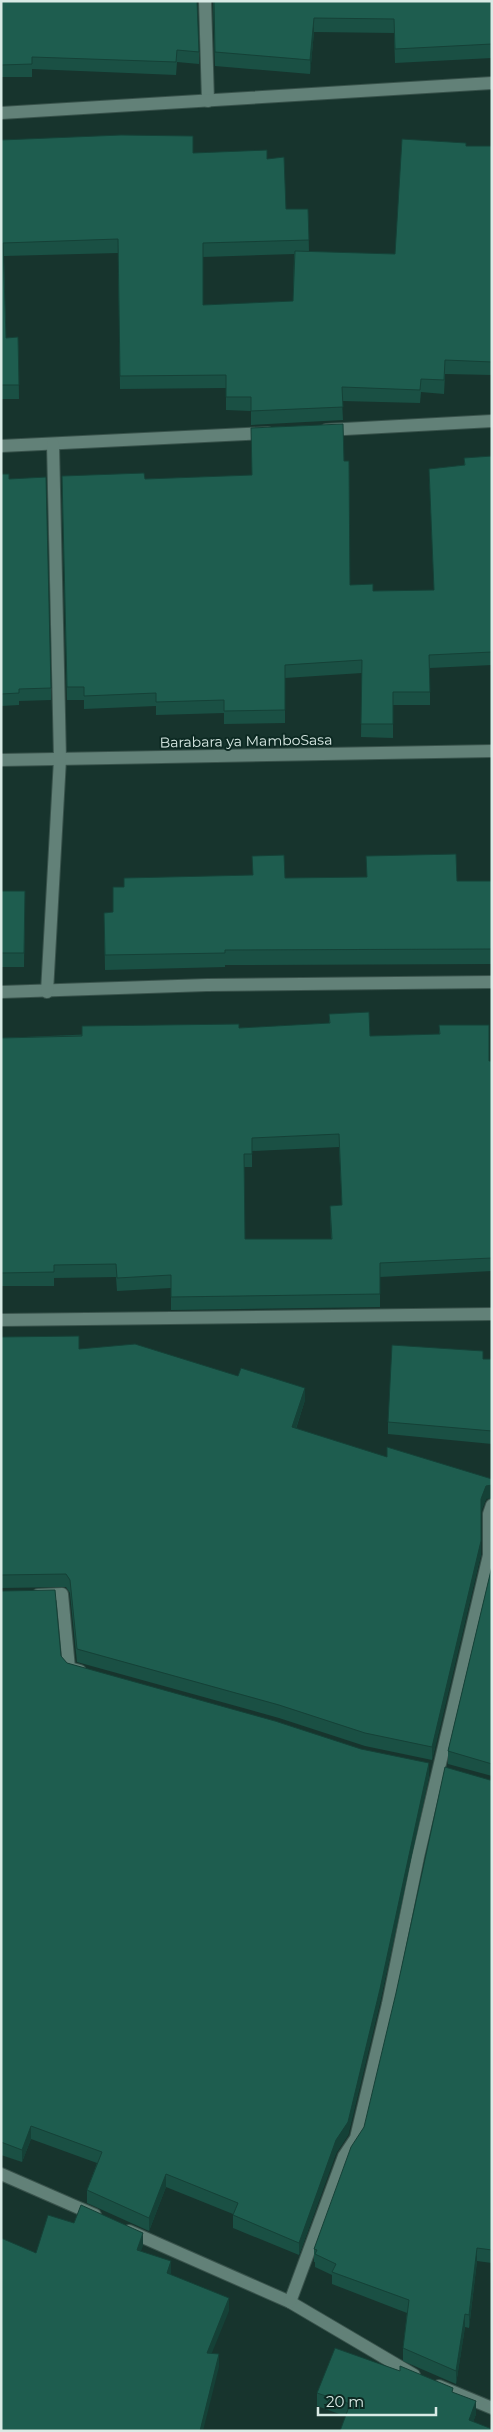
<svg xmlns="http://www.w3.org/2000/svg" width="493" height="2432" font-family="Montserrat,sans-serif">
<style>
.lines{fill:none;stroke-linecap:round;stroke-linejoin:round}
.minor-casing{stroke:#38524b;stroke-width:14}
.minor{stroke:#628178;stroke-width:12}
.wall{fill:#1a5044;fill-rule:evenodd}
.shaded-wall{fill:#154137}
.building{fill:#1e5d4f;stroke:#154137;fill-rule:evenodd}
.labels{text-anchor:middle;stroke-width:4;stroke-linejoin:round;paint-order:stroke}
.street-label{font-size:14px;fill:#d9eae5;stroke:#0d2a23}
</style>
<rect width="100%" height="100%" fill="#17342d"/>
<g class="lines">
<defs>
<g id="minor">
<path d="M205 1 208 101"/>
<path d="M1 113 492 83"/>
<path d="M326 430 492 421"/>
<path d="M1 446 268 433"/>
<path d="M1 760 492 751"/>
<path d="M1 992 207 985 492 982"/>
<path d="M47 992 60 759 53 444"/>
<path d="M1 1320 492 1314"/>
<path d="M38 1595 62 1594 69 1668 80 1671"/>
<path d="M1 2174 95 2215"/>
<path d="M129 2231 290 2302 414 2375"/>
<path d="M290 2302 344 2156 356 2138 388 2004 418 1857 489 1555V1514L492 1505"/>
<path d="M439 2386 492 2408"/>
</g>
</defs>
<use href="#minor" class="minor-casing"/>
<use href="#minor" class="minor"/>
</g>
<g class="wall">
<path d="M1 1 199 52V64L177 62 176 75 32 69V77H1Z"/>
<path d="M213 1H492V58L395 63 394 33 314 32 310 74 215 66Z"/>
<path d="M1 140 193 153 267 159 286 209H308L309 252 395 254 466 146H492V375L445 374 444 394 421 392 420 403 342 401 343 420 251 425V411L226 410V388L120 389 118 253 4 256 6 338 18 337 19 399H1ZM294 254 293 301 203 305V257Z"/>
<path d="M492 456V665L430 668V705H393V738L361 737 362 673 285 678V723L224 724V713L156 715V706L84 709V700H67L62 489 145 479 252 475 344 461 350 585 373 591 434 590 429 469 464 465V458Z"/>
<path d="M1 474 9 479 51 688V700L19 701V705L1 706Z"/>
<path d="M252 875 285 878 457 881H492V964L225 965V967L105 970 104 913 113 912 124 887Z"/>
<path d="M1 891H25L24 967H1Z"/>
<path d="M329 1014 370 1036 439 1034V1025L489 1061H492V1271L380 1277V1307L171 1310V1288L117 1291 116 1277 54 1278V1286H1V1038L239 1028 329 1023ZM339 1147 342 1205 330 1206 331 1239H245L244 1167H252V1151Z"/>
<path d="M1 1337 79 1349 305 1400 296 1429 486 1499 481 1511V1554L432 1760 365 1746 279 1718 77 1662 70 1593 66 1587 1 1588Z"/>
<path d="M483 1359H492V1444L388 1434V1422Z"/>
<path d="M492 1566V1776L448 1764V1751Z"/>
<path d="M1 1591 67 1663 429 1776 380 2002 348 2135 336 2153 299 2255 233 2228V2214L166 2187 149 2231 87 2203V2190L97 2163 31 2139 22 2162 1 2155Z"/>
<path d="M490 1780H492V2263L477 2261 469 2328 465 2327 456 2384 403 2361V2348L407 2313 332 2284V2275L315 2267V2262H314V2249L364 2127Z"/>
<path d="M317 2393H453L476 2414 473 2422 345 2416 317 2406Z"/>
</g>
<g class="shaded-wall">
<path d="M314 18V32L310 74V60Z"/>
<path d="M305 1388V1400L292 1440V1427Z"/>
<path d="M492 1485V1498L486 1499 481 1511V1554L432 1760V1747L481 1499 486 1486Z"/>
<path d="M429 1763V1776L380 2002 348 2135 336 2153 299 2255V2243Z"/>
<path d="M31 2126V2139L22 2162V2150Z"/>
<path d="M166 2174V2187L149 2231V2218Z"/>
<path d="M143 2233V2246L137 2262V2250Z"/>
<path d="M477 2248V2261L469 2328V2315Z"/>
<path d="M171 2261V2274L167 2285V2273Z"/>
<path d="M229 2298V2311L207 2365V2353Z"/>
<path d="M465 2314V2327L456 2384V2371Z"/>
<path d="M219 2354V2367L203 2431H200Z"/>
<path d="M476 2401V2414L470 2431 469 2420Z"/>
</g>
<g class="building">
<path d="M1 1H197L199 52 177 50 176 62 32 57V64L1 65Z"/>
<path d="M214 1H492V44L395 49 394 19 314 18 310 60 215 52Z"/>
<path d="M121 135 193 136V153L267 150V159L284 157 286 209H308L309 240 203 243V305L293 301 295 251 395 254 402 139 466 143V146H492V362L445 360 444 380 421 379 420 390 342 387 343 407 251 411V397H226V375L120 376 118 239 3 243 6 338 18 337 19 385H1V140Z"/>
<path d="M343 424 344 461H349L350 585 373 584V591L434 590 429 469 465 465 464 458 492 456V652L429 655 430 692H393V724H361L362 660 285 665V710L224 711V700L156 702V693L84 696V687H67L62 476 144 473 145 479 252 475 251 428Z"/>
<path d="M1 474H9V479L46 477 51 688 19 689V693L1 694Z"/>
<path d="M456 854 457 881H492V949L225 950V953L105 955 104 913 113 912V887H124V878L253 875 252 856 284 855 285 878 367 877 366 856Z"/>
<path d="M1 891H25L24 953H1Z"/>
<path d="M369 1012 370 1036 440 1034 439 1025H489V1061H492V1258L380 1263V1294L171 1297V1275L117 1278 116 1264 54 1265V1272L1 1273V1038L82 1036V1026L239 1024V1028L330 1023 329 1014ZM339 1134 342 1205 330 1206 332 1239H245L244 1154H252V1138Z"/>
<path d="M79 1336V1349L135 1344 238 1376 241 1368 305 1388 292 1427 387 1457V1447L492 1479V1485L486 1486 481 1499V1541L432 1747 365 1733 279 1705 77 1649 70 1580 66 1574 1 1575V1337Z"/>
<path d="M392 1345 483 1351V1359H492V1431L388 1422Z"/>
<path d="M492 1566V1764L448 1751Z"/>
<path d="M55 1590 61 1656 67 1663 275 1721 361 1749 429 1763 380 1989 348 2122 336 2140 299 2243 233 2215 238 2203 166 2174 149 2218 87 2190 102 2152 31 2126 22 2150 1 2142V1591Z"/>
<path d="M445 1767 490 1780H492V2250L477 2248 469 2315 465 2314 456 2371 403 2348 409 2300 332 2272 336 2264 315 2254 317 2250 314 2249 351 2147 364 2127 396 1993Z"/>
<path d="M81 2205 143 2233 137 2250 171 2261 167 2273 229 2298 207 2353 219 2354 200 2431H1V2238L36 2253 48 2215 74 2223Z"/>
<path d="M335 2348 400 2371V2366L453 2388 452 2392 476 2401 469 2420 492 2429V2431H340L350 2404 317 2393Z"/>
</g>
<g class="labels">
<g class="street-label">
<text transform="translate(246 741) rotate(-1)" y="5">Barabara ya MamboSasa</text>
</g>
</g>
<rect width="493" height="2432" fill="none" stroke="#d9eae5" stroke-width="5"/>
<path d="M318 2407v8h118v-8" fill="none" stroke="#d9eae5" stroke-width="2.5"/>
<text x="326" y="2407" font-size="15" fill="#d9eae5" stroke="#0d2a23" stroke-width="4" paint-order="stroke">20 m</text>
</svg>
